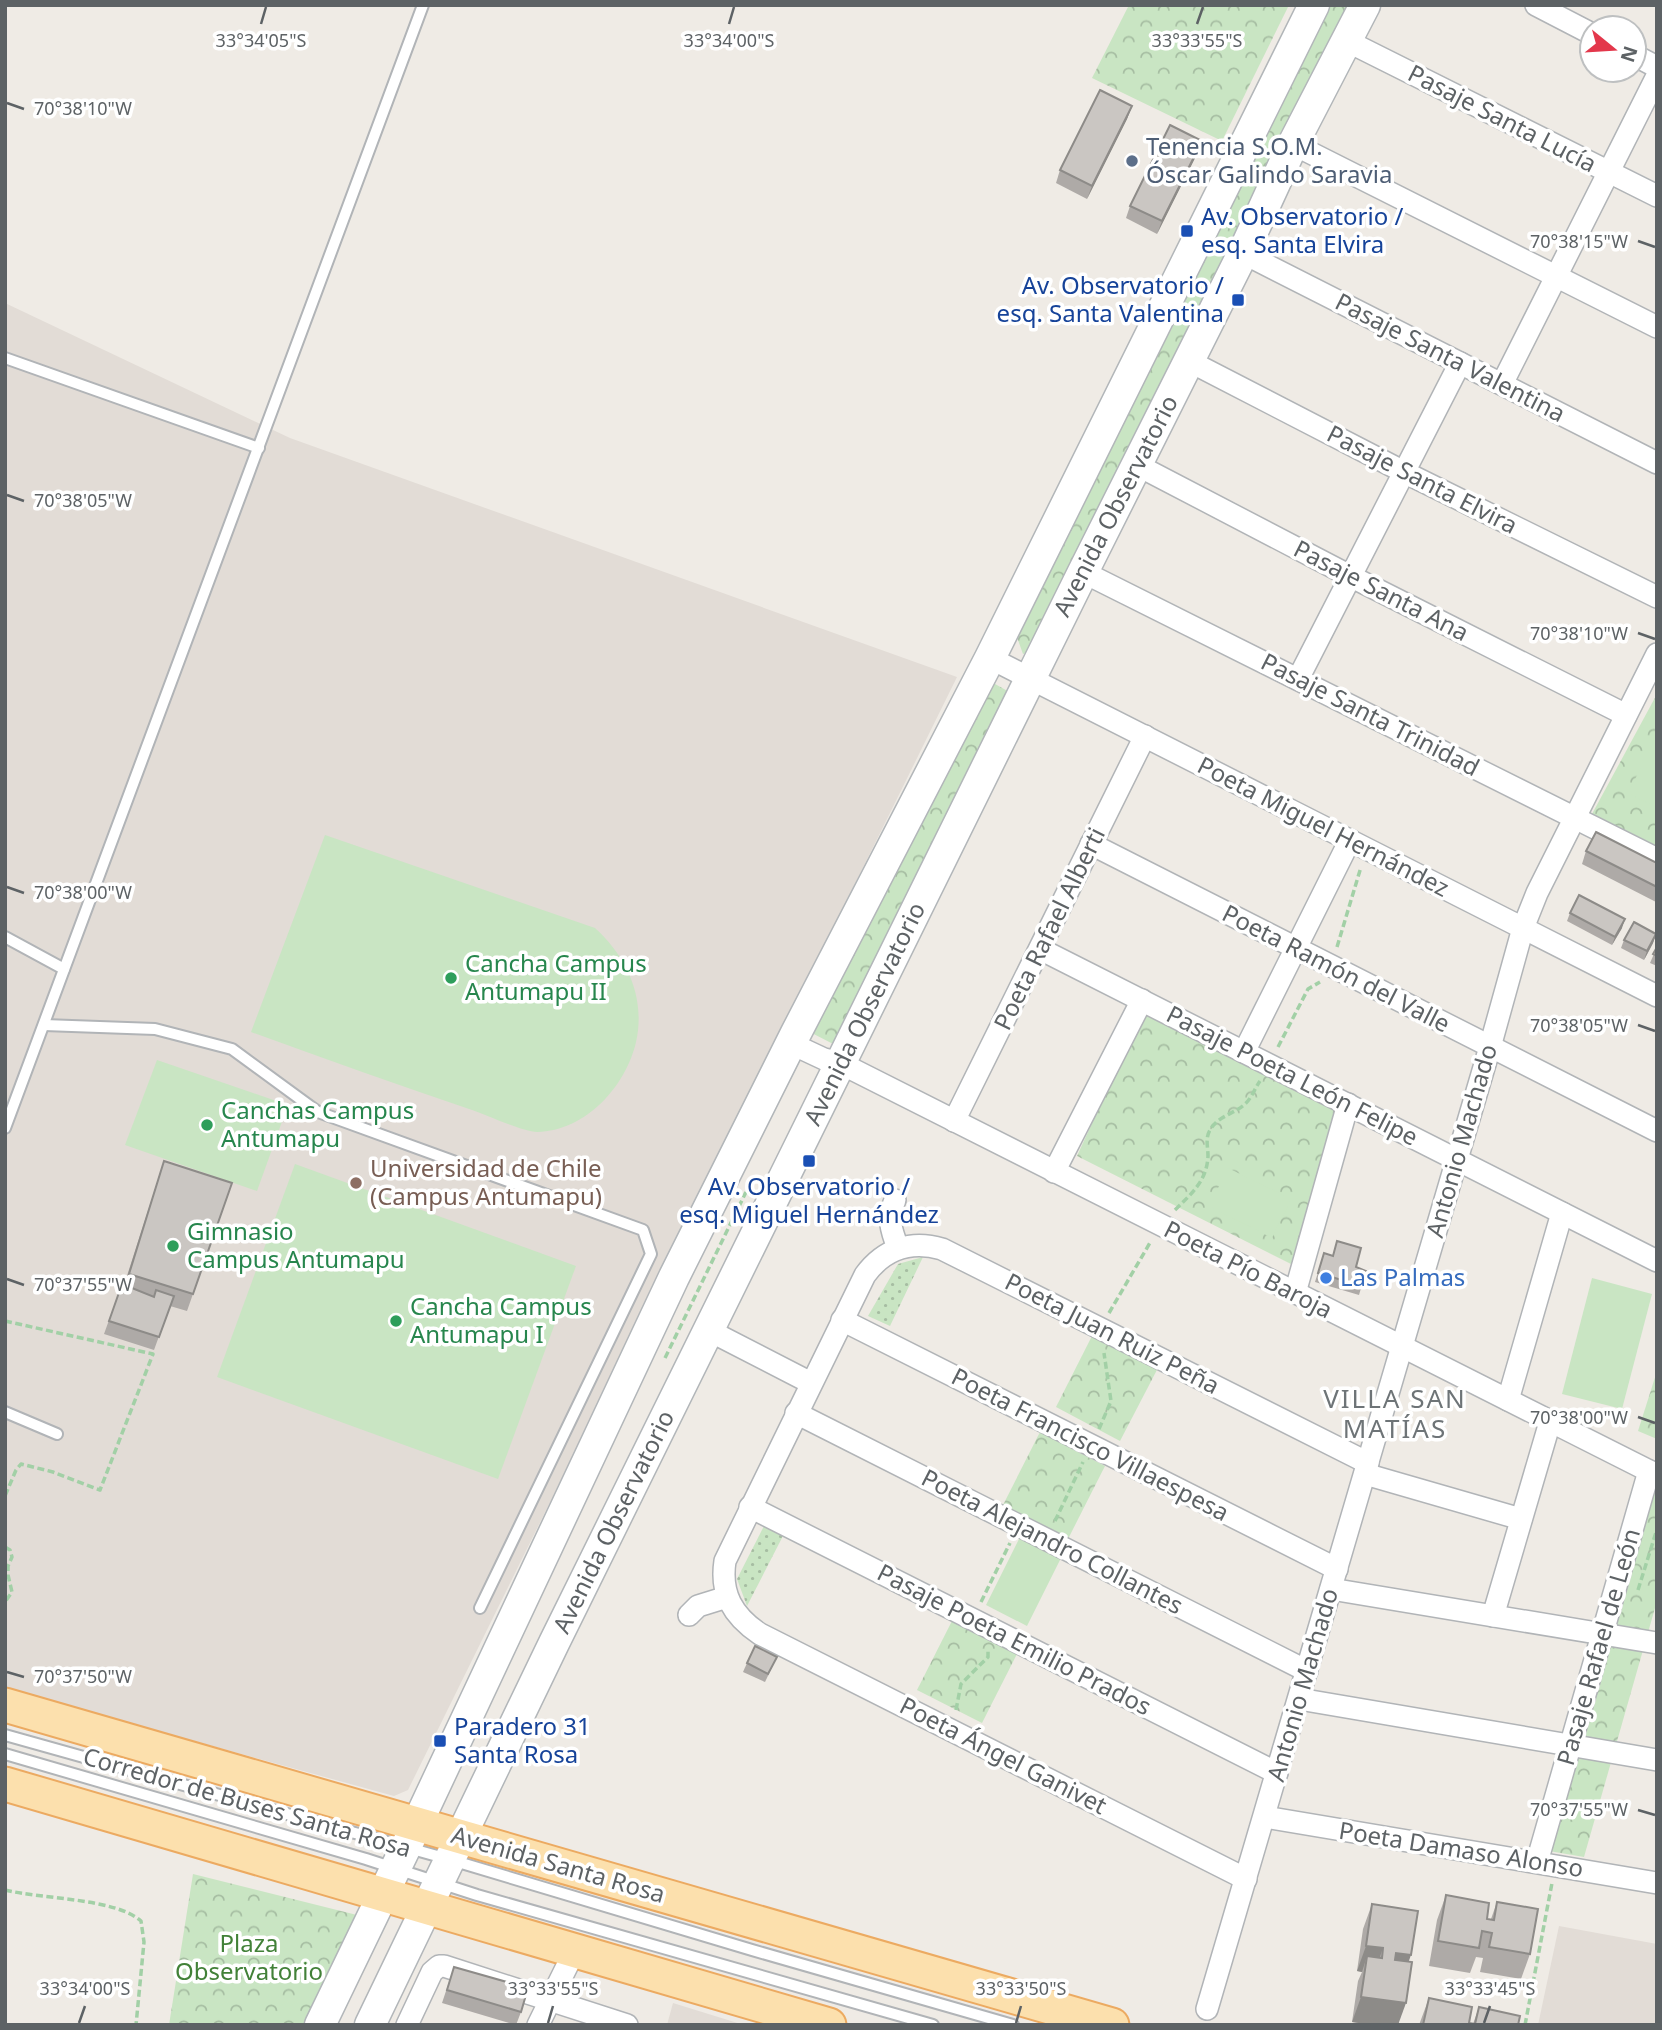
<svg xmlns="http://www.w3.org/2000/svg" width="1662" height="2030" font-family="'Noto Sans',sans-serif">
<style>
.education{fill:#e2dcd6}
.grass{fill:url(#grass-dots)}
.forest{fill:url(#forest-crowns)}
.pitch{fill:#c9e5c3}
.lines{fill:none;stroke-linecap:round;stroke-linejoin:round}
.lane-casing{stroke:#b1b4b7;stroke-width:14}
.street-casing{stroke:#b1b4b7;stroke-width:24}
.secondary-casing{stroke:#b2b6b9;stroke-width:33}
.primary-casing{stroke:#ecaa61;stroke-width:37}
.path{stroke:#a2d0a6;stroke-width:3.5;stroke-dasharray:7 3.5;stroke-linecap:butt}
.lane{stroke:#fff;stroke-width:10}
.street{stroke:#fff;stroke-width:21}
.secondary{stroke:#fff;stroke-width:30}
.primary{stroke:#fce0ad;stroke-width:33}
.wall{fill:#aeaaa7}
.shaded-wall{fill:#8d8b88}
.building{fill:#cac6c2;stroke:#8d8b88;stroke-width:2}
.ticks{fill:none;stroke:#5d6265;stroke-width:2.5}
.service-dot{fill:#5c6f8a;stroke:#fff;stroke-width:2.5}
.transit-dot{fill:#1a4fb4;stroke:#fff;stroke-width:2.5}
.leisure-dot{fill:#2e9e5b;stroke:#fff;stroke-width:2.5}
.education-dot{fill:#8d6e63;stroke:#fff;stroke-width:2.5}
.shop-dot{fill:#3f7fe0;stroke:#fff;stroke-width:2.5}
.labels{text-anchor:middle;stroke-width:7;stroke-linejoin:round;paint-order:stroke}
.street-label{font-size:24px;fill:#5d6265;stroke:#fff}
.service-label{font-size:24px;fill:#4e5e75;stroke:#fff;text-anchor:start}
.transit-label{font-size:24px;fill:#164399;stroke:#fff;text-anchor:start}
.leisure-label{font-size:24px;fill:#27864d;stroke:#fff;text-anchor:start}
.education-label{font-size:24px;fill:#785e54;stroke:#fff;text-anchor:start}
.shop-label{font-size:24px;fill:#366cbe;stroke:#fff;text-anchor:start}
.park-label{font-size:24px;fill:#428138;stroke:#fff}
.neighbourhood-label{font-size:26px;letter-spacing:2px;fill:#6e7477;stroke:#fff}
.ticks-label{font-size:18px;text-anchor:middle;fill:#5d6265;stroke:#fff;stroke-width:7;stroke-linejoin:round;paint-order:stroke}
</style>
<defs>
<pattern id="grass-dots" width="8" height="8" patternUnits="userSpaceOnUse" patternTransform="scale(1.75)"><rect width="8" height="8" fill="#c9e5c3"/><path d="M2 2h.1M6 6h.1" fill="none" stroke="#a6bda2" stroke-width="1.8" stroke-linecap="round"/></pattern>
<pattern id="forest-crowns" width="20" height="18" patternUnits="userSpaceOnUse" patternTransform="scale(1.75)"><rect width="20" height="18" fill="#c9e5c3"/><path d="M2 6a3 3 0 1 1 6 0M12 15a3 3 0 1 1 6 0" fill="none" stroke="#a6bda2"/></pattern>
</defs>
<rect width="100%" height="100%" fill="#efebe5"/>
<g class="education">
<path d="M5 303 290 438 957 677 408 1790 394 1796 5 1689Z"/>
<path d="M1559 1926 1657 1944V2025H1538Z"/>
<path d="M673 2003 744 2025H667Z"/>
</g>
<g class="grass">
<path d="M923 1257 890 1326 868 1316 898 1264Z"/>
<path d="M766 1522 785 1532 747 1606 737 1579Z"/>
</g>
<g class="forest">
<path d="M1129 5H1289L1222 141 1092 78Z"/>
<path d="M1330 5H1354L1031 651 1023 654 1014 629 1124 415 1171 330Z"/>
<path d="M981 676 1011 693 839 1047 802 1028Z"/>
<path d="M1657 694V846L1592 814Z"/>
<path d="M1143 1012 1339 1110 1293 1265 1077 1156Z"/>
<path d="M1094 1332 1159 1366 1120 1441 1056 1407Z"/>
<path d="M1657 1371V1439L1638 1431Z"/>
<path d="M1040 1432 1105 1466 1067 1541 1002 1507Z"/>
<path d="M1655 1484 1657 1601 1584 1857 1549 1851Z"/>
<path d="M955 1615 1020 1648 982 1723 917 1690Z"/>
<path d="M193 1874 357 1915 304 2025H169Z"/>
</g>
<g class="pitch">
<path d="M1657 736V808L1628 793Z"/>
<path d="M325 835 595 928C627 957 646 998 636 1042 626 1086 586 1131 537 1132 523 1132 487 1115 472 1110 398 1085 325 1059 251 1032Z"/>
<path d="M157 1060 288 1105 257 1191 125 1145Z"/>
<path d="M295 1164 576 1266 498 1479 217 1377Z"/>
<path d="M1228 1168 1291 1199 1272 1238 1209 1206Z"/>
<path d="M1592 1278 1652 1294 1622 1409 1562 1394Z"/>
<path d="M1020 1537 1061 1558 1027 1626 986 1605Z"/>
</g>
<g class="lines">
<defs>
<g id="lane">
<path d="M5 358 259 448"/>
<path d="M5 937 64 969"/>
<path d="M44 1025 155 1029 232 1049 318 1112 643 1230 651 1254 480 1608"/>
<path d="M5 1128 423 5"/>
<path d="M5 1412 57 1434"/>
<path d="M5 1735 448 1859 752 1950 1013 2025"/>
<path d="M5 1754 366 1859 477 1895 933 2025"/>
</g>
<g id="street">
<path d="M1536 5 1592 34"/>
<path d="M1347 41 1657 196"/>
<path d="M1634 55 1657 67"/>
<path d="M1293 144 1657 327"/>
<path d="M1243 253 1657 463"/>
<path d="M1189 361 1404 472 1657 597"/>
<path d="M1502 384 1657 76"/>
<path d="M1137 465 1350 576 1626 715"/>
<path d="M1083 572 1657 859"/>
<path d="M990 658 1657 996"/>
<path d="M1298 679 1460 363"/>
<path d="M1091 844 1657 1131"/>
<path d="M1040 949 1657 1261"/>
<path d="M792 1044 824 1059 840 1063 1657 1475"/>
<path d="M1244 1052 1350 840"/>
<path d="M954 1121 1145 736"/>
<path d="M1054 1172 1142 1000"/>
<path d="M895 1200C887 1218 891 1230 898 1248"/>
<path d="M1295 1293 1348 1104"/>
<path d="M842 1320 1337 1569"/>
<path d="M708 1330 811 1383"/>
<path d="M1508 1400 1562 1213"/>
<path d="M796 1413 1307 1671"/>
<path d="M1365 1474 1521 1519"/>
<path d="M750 1507 1277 1773"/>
<path d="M1331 1589 1657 1643"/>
<path d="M689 1615 698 1606 727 1597"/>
<path d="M1493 1616 1550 1422"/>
<path d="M1299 1699 1657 1760"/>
<path d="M1265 1817 1657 1883"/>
<path d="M1537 1862 1649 1471"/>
<path d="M1246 1879 760 1634C733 1616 720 1594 725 1561L865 1275C884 1249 911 1240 942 1249L1368 1463"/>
<path d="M1207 2009 1490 1047 1523 928 1537 893 1657 654"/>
<path d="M407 2025 432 1972 439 1966H444L627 2025"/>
<path d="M538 2025 575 1950"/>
</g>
<g id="secondary">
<path d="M320 2025 417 1824 674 1277 796 1033 990 658 1314 5"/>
<path d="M370 2025 554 1643 1083 572 1243 253 1293 144 1365 5"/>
</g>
<g id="primary">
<path d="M5 1705 1112 2025"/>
<path d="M5 1784 829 2025"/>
</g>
</defs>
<use href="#lane" class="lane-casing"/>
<use href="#street" class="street-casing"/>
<use href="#secondary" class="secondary-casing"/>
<use href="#primary" class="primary-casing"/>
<g class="path">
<path d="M1337 947 1361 867"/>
<path d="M1278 1047 1308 989 1320 982"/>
<path d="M1175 1210C1191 1194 1207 1181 1208 1156 1208 1147 1205 1138 1210 1130 1218 1116 1234 1114 1245 1104 1251 1099 1255 1088 1260 1081"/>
<path d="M1109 1313 1151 1241"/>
<path d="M5 1321 153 1354 100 1490 53 1472 21 1464 16 1470 5 1496"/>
<path d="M665 1358 746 1192"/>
<path d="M1099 1429 1111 1401 1104 1353"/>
<path d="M1055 1521 1083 1462"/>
<path d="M5 1547 10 1550 12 1557 8 1566V1575L12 1592 5 1602"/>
<path d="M1638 1590 1657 1529"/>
<path d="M981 1602 1010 1543"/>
<path d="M956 1710 961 1684 988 1657V1649"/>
<path d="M5 1890C41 1899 115 1898 141 1921L144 1942 136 2025"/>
<path d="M1525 2025 1552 1883"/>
</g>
<use href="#lane" class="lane"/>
<use href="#street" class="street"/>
<use href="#secondary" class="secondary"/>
<use href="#primary" class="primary"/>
</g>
<g class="wall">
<path d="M1132 106 1127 119 1087 199 1056 183 1060 170Z"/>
<path d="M1202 141 1197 154 1157 234 1126 218 1130 206Z"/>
<path d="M1586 851 1657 863 1656 902 1582 864Z"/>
<path d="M1570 913 1622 928 1612 945 1567 921Z"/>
<path d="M1656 934 1653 943 1644 960 1621 948 1624 940Z"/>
<path d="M1657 947V966L1650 963Z"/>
<path d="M164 1161 232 1183 187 1311 170 1306 154 1350 104 1334 122 1284 124 1285Z"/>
<path d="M1324 1253 1332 1256 1356 1267 1366 1271 1359 1295 1315 1282Z"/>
<path d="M777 1657 765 1682 743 1672 747 1663Z"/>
<path d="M1446 1895 1487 1919H1491L1497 1902 1530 1954 1521 1979 1480 1972 1483 1958 1476 1957 1470 1973 1429 1966 1437 1920Z"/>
<path d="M1372 1904 1409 1962 1398 2025H1372L1352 2022 1358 1981 1362 1972 1357 1971 1363 1929Z"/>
<path d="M454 1967 521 2012 516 2025 442 2003Z"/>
<path d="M1429 1998 1469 2023 1473 2024 1479 2007 1518 2025H1419Z"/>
</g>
<g class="shaded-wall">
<path d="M1132 106 1127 119 1087 199 1092 186Z"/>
<path d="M1202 141 1197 154 1157 234 1162 221Z"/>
<path d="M1625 919 1622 928 1612 945 1615 937Z"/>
<path d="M1656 934 1653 943 1644 960 1647 951Z"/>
<path d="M1366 1946 1383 1948 1374 1974 1367 1956 1362 1972 1357 1971Z"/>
<path d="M1396 1953 1411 1955 1402 1980 1386 1978Z"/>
<path d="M1361 1997 1406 2003 1398 2025H1372L1352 2022Z"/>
</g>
<g class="building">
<path d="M1100 90 1132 106 1092 186 1060 170Z"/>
<path d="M1170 125 1202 141 1162 221 1130 206Z"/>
<path d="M1596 832 1657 863V887L1586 851Z"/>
<path d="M1579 895 1625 919 1615 937 1570 913Z"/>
<path d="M1634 922 1656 934 1647 951 1624 940Z"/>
<path d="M1657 947V956L1653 954Z"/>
<path d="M164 1161 232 1183 193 1294 129 1274Z"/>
<path d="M1337 1241 1361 1248 1356 1267 1366 1271 1362 1286 1318 1273 1324 1253 1333 1256Z"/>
<path d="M122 1284 154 1297 156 1290 174 1296 159 1337 109 1321Z"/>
<path d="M755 1646 777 1657 768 1674 747 1663Z"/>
<path d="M1446 1895 1489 1903 1487 1919 1494 1920 1497 1902 1538 1909 1530 1954 1489 1947 1492 1933 1482 1931 1479 1948 1438 1941Z"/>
<path d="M1372 1904 1418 1911 1411 1955 1396 1953 1395 1960 1412 1962 1406 2003 1361 1997 1367 1956 1382 1958 1383 1948 1366 1946Z"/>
<path d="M454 1967 528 1988 521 2012 447 1990Z"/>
<path d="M1429 1998 1472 2007 1469 2023 1475 2024 1479 2007 1520 2016 1518 2025H1423Z"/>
</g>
<path class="ticks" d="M261 24 266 7M729 24 734 7M1197 24 1203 7M7 103 24 109M1638 241 1655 247M7 495 24 501M1638 633 1655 639M7 887 24 893M1638 1025 1655 1031M7 1279 24 1285M1638 1417 1655 1423M7 1672 24 1677M1638 1810 1655 1815M79 2023 85 2006M548 2023 553 2006M1016 2023 1021 2006M1484 2023 1490 2006"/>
<circle class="service-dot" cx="1132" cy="161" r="7"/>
<g class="transit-dot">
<rect x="1180" y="224" width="14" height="14" rx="3.5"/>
<rect x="1231" y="293" width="14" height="14" rx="3.5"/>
<rect x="802" y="1154" width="14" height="14" rx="3.5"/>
<rect x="433" y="1734" width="14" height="14" rx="3.5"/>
</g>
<g class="leisure-dot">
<circle cx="451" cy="978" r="7"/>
<circle cx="207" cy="1125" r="7"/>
<circle cx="173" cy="1246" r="7"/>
<circle cx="396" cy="1321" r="7"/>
</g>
<circle class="education-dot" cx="356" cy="1183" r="7"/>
<circle class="shop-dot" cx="1326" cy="1278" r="7"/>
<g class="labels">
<g class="street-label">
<text transform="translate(1502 119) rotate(27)" y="8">Pasaje Santa Lucía</text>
<text transform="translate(1450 358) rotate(27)" y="8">Pasaje Santa Valentina</text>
<text transform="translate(1422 480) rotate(27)" y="8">Pasaje Santa Elvira</text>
<text transform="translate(1116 506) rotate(-63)" y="8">Avenida Observatorio</text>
<text transform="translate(1381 591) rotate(27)" y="8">Pasaje Santa Ana</text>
<text transform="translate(1370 715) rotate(27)" y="8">Pasaje Santa Trinidad</text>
<text transform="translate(1323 827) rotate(27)" y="8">Poeta Miguel Hernández</text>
<text transform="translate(1050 929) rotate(-64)" y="8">Poeta Rafael Alberti</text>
<text transform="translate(1336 969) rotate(27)" y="8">Poeta Ramón del Valle</text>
<text transform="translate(865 1014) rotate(-64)" y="8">Avenida Observatorio</text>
<text transform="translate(1292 1076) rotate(27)" y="8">Pasaje Poeta León Felipe</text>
<text transform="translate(1462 1141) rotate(-74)" y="8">Antonio Machado</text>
<text transform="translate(1248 1270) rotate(27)" y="8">Poeta Pío Baroja</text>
<text transform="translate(1112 1334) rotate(27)" y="8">Poeta Juan Ruiz Peña</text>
<text transform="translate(1090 1445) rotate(27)" y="8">Poeta Francisco Villaespesa</text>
<text transform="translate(614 1522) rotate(-64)" y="8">Avenida Observatorio</text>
<text transform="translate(1052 1542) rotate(27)" y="8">Poeta Alejandro Collantes</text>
<text transform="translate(1014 1640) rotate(27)" y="8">Pasaje Poeta Emilio Prados</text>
<text transform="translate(1599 1647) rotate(-74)" y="8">Pasaje Rafael de León</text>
<text transform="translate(1303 1685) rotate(-74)" y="8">Antonio Machado</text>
<text transform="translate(1003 1756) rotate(27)" y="8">Poeta Ángel Ganivet</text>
<text transform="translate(247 1803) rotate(16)" y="8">Corredor de Buses Santa Rosa</text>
<text transform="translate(1461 1850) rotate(9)" y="8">Poeta Damaso Alonso</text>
<text transform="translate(558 1865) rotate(16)" y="8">Avenida Santa Rosa</text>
</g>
<g class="service-label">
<text x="1146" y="155">Tenencia S.O.M.<tspan x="1146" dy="28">Óscar Galindo Saravia</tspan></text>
</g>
<g class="transit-label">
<text x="1201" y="225">Av. Observatorio /<tspan x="1201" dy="28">esq. Santa Elvira</tspan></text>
<text x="1224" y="294" text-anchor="end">Av. Observatorio /<tspan x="1224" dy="28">esq. Santa Valentina</tspan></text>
<text x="809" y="1195" text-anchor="middle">Av. Observatorio /<tspan x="809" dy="28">esq. Miguel Hernández</tspan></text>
<text x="454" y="1735">Paradero 31<tspan x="454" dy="28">Santa Rosa</tspan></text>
</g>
<g class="leisure-label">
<text x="465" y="972">Cancha Campus<tspan x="465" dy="28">Antumapu II</tspan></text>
<text x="221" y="1119">Canchas Campus<tspan x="221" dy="28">Antumapu</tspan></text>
<text x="187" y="1240">Gimnasio<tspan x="187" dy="28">Campus Antumapu</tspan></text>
<text x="410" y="1315">Cancha Campus<tspan x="410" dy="28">Antumapu I</tspan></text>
</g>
<g class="education-label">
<text x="370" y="1177">Universidad de Chile<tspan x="370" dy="28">(Campus Antumapu)</tspan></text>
</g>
<g class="shop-label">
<text x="1340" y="1286">Las Palmas</text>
</g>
<g class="park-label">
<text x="249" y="1952">Plaza<tspan x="249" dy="28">Observatorio</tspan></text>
</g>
<g class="neighbourhood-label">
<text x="1395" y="1408">VILLA SAN<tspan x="1395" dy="30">MATÍAS</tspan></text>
</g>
</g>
<g class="ticks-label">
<text x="261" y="47">33°34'05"S</text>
<text x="729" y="47">33°34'00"S</text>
<text x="1197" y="47">33°33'55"S</text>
<text x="83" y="115">70°38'10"W</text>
<text x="1579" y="248">70°38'15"W</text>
<text x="83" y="507">70°38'05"W</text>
<text x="1579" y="640">70°38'10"W</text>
<text x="83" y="899">70°38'00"W</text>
<text x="1579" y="1032">70°38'05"W</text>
<text x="83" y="1291">70°37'55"W</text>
<text x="1579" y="1424">70°38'00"W</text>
<text x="83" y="1683">70°37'50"W</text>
<text x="1579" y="1816">70°37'55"W</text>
<text x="85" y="1995">33°34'00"S</text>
<text x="553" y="1995">33°33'55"S</text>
<text x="1021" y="1995">33°33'50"S</text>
<text x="1490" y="1995">33°33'45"S</text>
</g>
<rect width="1662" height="2030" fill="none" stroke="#5d6265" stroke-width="14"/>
<g transform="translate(1613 49) rotate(108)"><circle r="33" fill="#ffffff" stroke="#bec0c1" stroke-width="2"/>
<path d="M0-5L12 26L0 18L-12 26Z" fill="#e3374b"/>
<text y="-10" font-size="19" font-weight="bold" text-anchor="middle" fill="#5d6265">N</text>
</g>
</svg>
